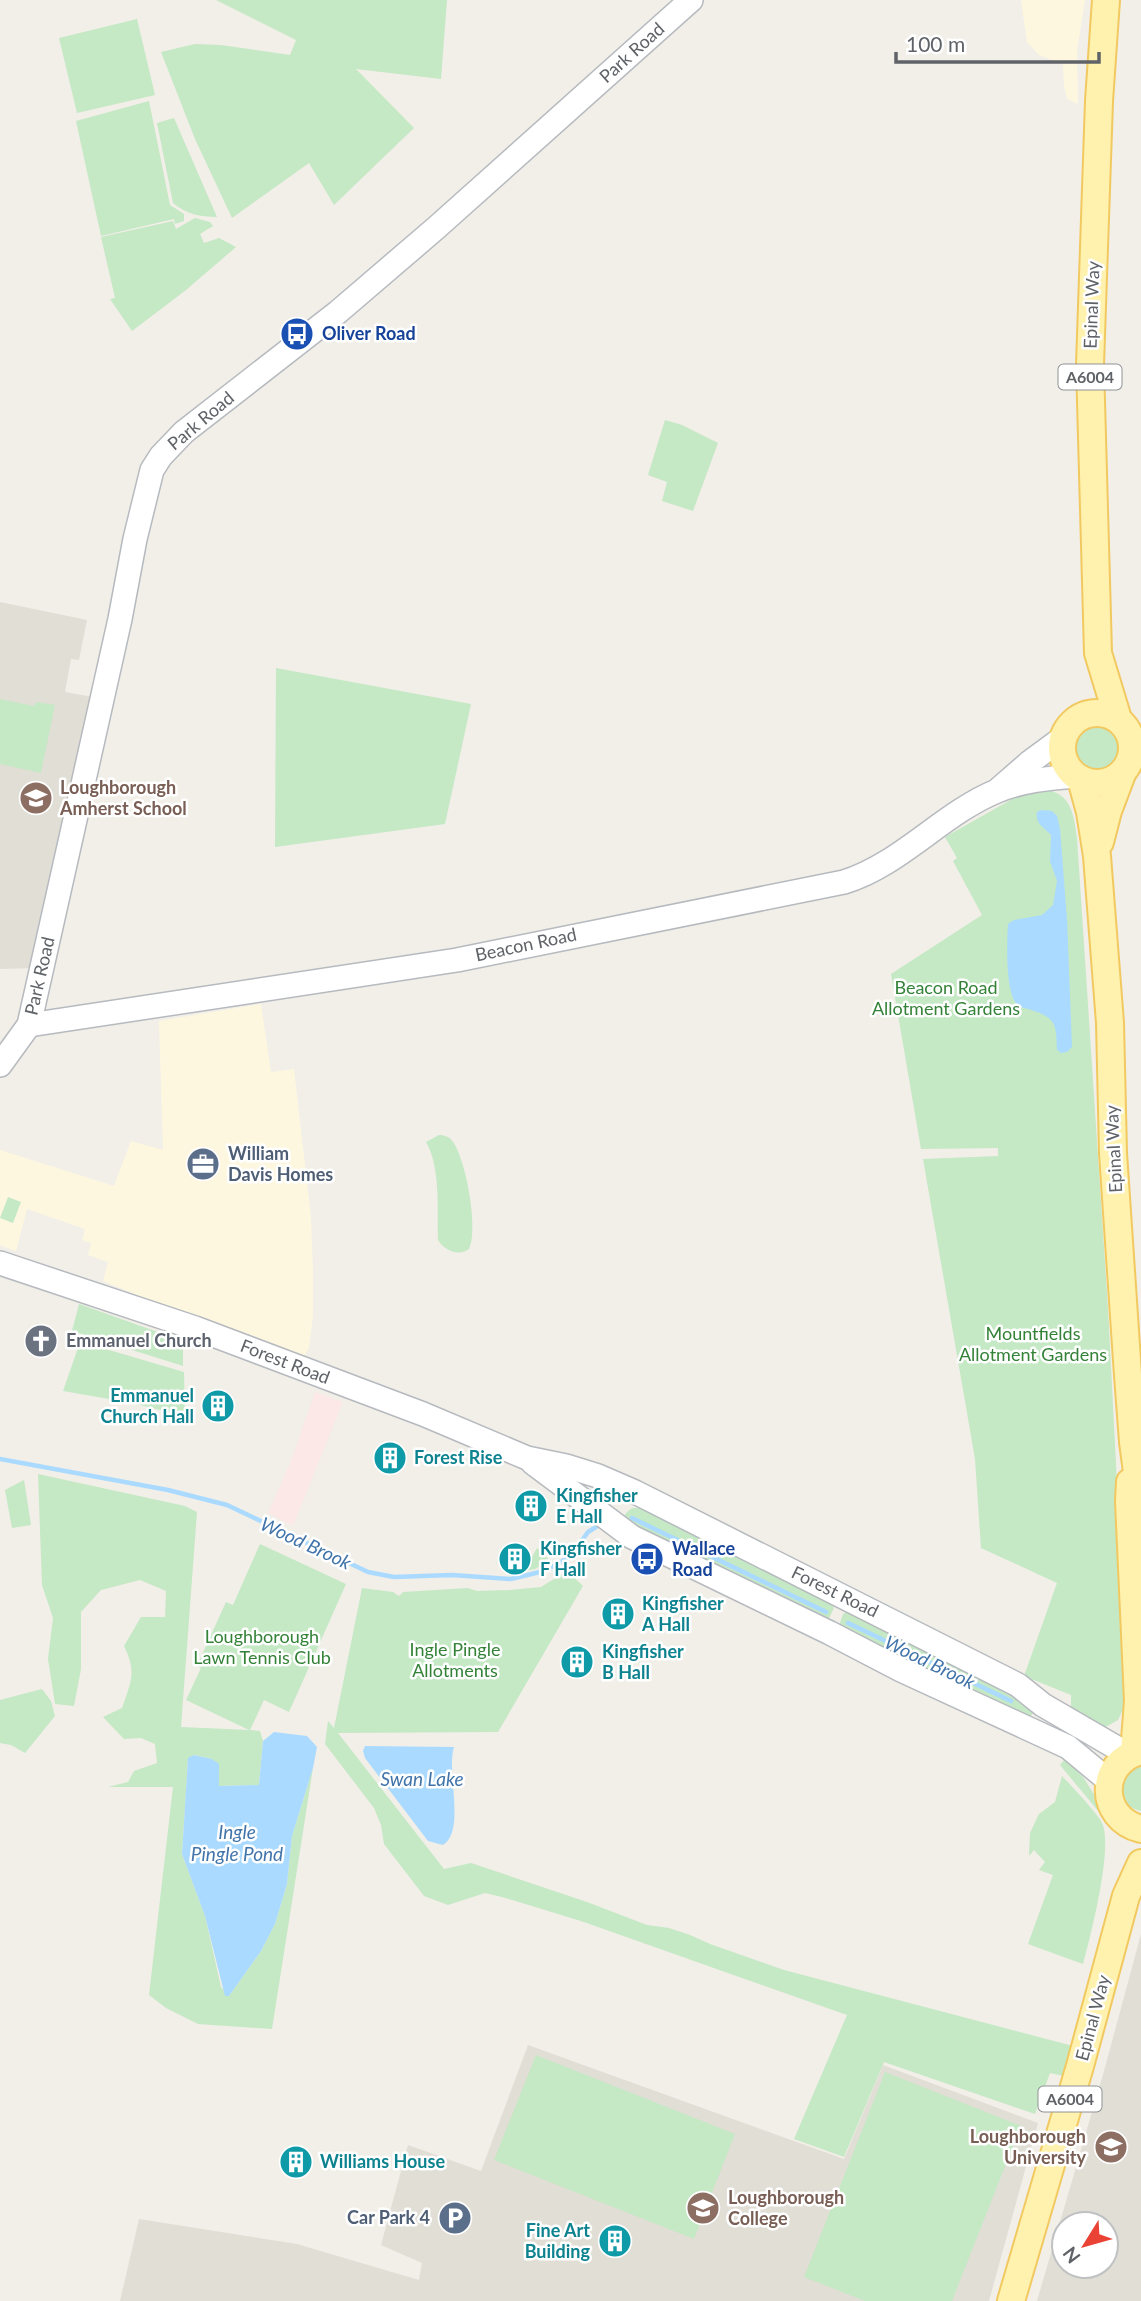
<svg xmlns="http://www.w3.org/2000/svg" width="1141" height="2301" font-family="Lato,sans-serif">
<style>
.commercial{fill:#fef7e0}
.education{fill:#e1ded6;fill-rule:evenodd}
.medical{fill:#fce8e6}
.green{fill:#c5e8c5}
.water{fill:#aadaff}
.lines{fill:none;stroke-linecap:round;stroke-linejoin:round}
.stream{stroke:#aadaff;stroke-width:4.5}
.secondary-casing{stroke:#b6babf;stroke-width:26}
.primary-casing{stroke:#f2c960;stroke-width:30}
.secondary{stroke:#fff;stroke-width:23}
.primary{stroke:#fff2af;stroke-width:26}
.labels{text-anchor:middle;stroke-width:5;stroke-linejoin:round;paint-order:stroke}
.shield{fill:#fff;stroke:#8f9295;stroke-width:2}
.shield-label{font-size:16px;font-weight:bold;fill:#5f6368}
.street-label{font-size:18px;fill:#5f6368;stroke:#fff}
.transit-label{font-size:18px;font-weight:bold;fill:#164399;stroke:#fff;text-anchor:start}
.education-label{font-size:18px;font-weight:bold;fill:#785e54;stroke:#fff;text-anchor:start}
.park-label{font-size:18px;fill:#348238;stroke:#fff}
.service-label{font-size:18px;font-weight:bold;fill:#4e5e75;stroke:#fff;text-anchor:start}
.worship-label{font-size:18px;font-weight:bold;fill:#5b616d;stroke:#fff;text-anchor:start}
.culture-label{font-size:18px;font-weight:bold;fill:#0d838f;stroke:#fff;text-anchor:start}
.water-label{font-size:19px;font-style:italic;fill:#4174aa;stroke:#fff}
</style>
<rect width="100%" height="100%" fill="#f1efe8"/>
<g class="commercial">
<path d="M1021 0H1085L1077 51 1078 104 1067 99 1064 87 1063 64 1039 55 1027 42Z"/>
<path d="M261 1004 271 1072 294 1069 311 1217 313 1272V1315L309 1348 303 1358 179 1312 103 1281 108 1262 88 1255 91 1243 82 1240 85 1229 27 1209 16 1251 0 1245V1150L114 1186 131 1141 163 1150 159 1021Z"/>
</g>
<g class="education">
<path d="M0 602 87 620 79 660 71 659 65 692 93 697 38 968 0 969Z"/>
<path d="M1141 1934V2301H1037L1104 2071ZM1064 2224H1106V2266H1064Z"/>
<path d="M528 2045 844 2159 883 2065 1038 2123 989 2301H120L139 2219 297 2244 419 2280 422 2263 381 2245 408 2145 481 2171Z"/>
</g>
<path class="medical" d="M315 1392 343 1402 293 1526 268 1513 291 1461Z"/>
<g class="green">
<path d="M216 0H447L441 79 356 69 414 128 334 205 309 163 232 218 195 139 161 52 195 44 221 45 290 55 296 40Z"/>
<path d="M137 19 155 95 77 113 59 38Z"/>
<path d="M149 101 170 205 184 214V221L175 224 174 219 101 236 76 121Z"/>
<path d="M174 118 217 217C200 217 186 214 173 203L157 123Z"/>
<path d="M195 218 210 222 213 226 200 234 204 243 219 238 236 247 186 290 132 331 110 299 115 298 101 237 173 221 176 229Z"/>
<path d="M665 420 682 425 718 443 693 511 662 501 667 482 648 475Z"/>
<path d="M276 668 471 704 445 824 275 847Z"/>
<path d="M0 699 34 706 37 702 55 705 41 773 0 764Z"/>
<circle cx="1097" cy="748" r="26"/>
<path d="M1048 790C1072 795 1074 817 1077 838L1108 1308 1128 1698 1118 1720 1104 1728 1071 1712V1695L1024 1676 1057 1583 981 1548 975 1459 923 1159 998 1156V1148L921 1149 891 974 982 915 953 861 957 858 945 837 1014 798Z"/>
<path d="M439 1135C445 1135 450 1137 453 1142 466 1160 479 1230 469 1249 458 1257 444 1250 438 1240 437 1211 441 1167 426 1142Z"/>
<path d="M8 1197 21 1202 13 1223 0 1218Z"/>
<path d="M79 1304 183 1341V1366L72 1331Z"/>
<path d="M75 1340 184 1372 185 1416 132 1403 63 1391 78 1348Z"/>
<path d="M38 1474 185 1506 197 1512 181 1727 249 1730 186 1700 201 1668 197 1666 226 1602 233 1605 260 1544 346 1584 289 1712 264 1700 250 1730 260 1731 263 1741 259 1785 219 1786 212 1759 194 1755 188 1759 182 1854 205 1916 221 1987 229 1996 261 1951 275 1924 287 1884 292 1836 313 1768 272 2029 198 2024 166 2008 149 1995 173 1787H108L128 1782 134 1771 157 1763 155 1744 141 1738 124 1739 103 1717 122 1708C131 1682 137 1672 124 1646L141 1617H165L166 1591 140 1580 101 1590 81 1612V1669L74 1706 55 1704 48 1659 53 1618 42 1585Z"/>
<path d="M24 1480 31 1525 12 1528 5 1490Z"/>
<path d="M632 1508H641L829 1600 834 1608 828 1620 623 1520 626 1513Z"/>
<path d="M537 1548 543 1552 549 1561 535 1569 524 1571Z"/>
<path d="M567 1571 583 1586 498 1732 338 1733 444 1869 471 1863 587 1902 647 1925 669 1928 690 1935 710 1944 784 1970 1073 2046 1064 2076 1050 2073 1035 2114 884 2062 844 2157 794 2139 847 2015 581 1921 502 1897 485 1893 448 1905 424 1896 384 1844 381 1825 374 1808 325 1744 328 1721 334 1728 362 1588 393 1592 399 1596 403 1592 468 1588 477 1591 510 1590 541 1587Z"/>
<path d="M850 1610 1038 1708 1024 1723 838 1629 843 1614Z"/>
<path d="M42 1689 51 1701 55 1716 25 1753 11 1745 0 1743V1700Z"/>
<path d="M1141 1757V1811C1120 1806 1121 1791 1120 1773Z"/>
<path d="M1065 1759 1083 1777 1104 1810 1099 1812 1060 1765Z"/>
<path d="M1062 1776C1075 1790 1090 1805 1101 1821 1115 1843 1090 1938 1083 1964L1028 1944 1053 1875 1039 1870 1045 1862 1034 1850 1029 1856 1030 1833 1039 1814 1055 1802Z"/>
<path d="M536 2055 735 2134 694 2239 494 2160Z"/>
<path d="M885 2072 1021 2126 952 2301H865L804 2277Z"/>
</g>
<g class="water">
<path d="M1041 810 1052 811 1057 816 1060 829 1067 919 1072 1047 1067 1052 1061 1053 1057 1050C1056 1027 1058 1018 1031 1010 1026 1008 1020 1008 1017 1004 1005 992 1007 941 1008 924L1014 920 1042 915 1053 905 1057 881 1050 861 1051 835C1044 827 1035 824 1037 812Z"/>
<path d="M274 1732 307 1736 317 1747 313 1768 292 1836 287 1884 275 1924 261 1951 229 1996H225L205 1916 182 1854 188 1758 194 1755 212 1759 219 1764V1786L259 1785 263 1741Z"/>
<path d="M365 1746 454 1747C446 1772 466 1830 443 1845L428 1841 365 1758 363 1751Z"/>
</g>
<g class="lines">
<g class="stream">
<path d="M0 1459 168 1490 227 1505 368 1572 394 1577 452 1575 511 1579 544 1571 570 1557 588 1532 599 1525"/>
<path d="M632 1518 826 1612"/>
<path d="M848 1623 1011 1701"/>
</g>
<defs>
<g id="secondary">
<path d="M999 789 1030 762 1064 737"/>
<path d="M29 1025 457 960 844 882C900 865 943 813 997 791 1021 781 1049 778 1076 776"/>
<path d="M0 1065 29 1025 120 619 135 539 152 470 161 456 184 432 338 312 436 228 691 0"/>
<path d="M0 1263 195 1328 423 1414 527 1458 566 1466 598 1476 635 1492 1018 1685 1043 1705 1129 1755"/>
<path d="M533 1463 632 1537 830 1633 901 1670 1068 1747 1109 1781"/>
</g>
<g id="primary">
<path d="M1106 0 1099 101 1090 365 1098 653 1118 719"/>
<circle cx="1097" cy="748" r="35"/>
<path d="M1081 779 1090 812 1097 856 1110 1023 1113 1153 1128 1375 1133 1442 1141 1502"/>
<path d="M1100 842 1108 811 1122 774"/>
<path d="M1130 1482 1129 1501 1138 1701 1134 1753"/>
<path d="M1141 1751C1098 1762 1098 1818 1141 1829"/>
<path d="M1011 2301 1080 2066 1126 1896 1141 1863"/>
</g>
</defs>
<use href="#secondary" class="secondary-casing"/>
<use href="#primary" class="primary-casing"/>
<use href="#secondary" class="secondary"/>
<use href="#primary" class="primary"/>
</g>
<defs>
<symbol id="bus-disc" viewBox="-11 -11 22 22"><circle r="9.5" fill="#1a4fb4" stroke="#fff"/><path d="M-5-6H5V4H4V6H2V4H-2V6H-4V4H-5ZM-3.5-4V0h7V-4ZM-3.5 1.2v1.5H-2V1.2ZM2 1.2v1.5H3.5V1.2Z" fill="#fff"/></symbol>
<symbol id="school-disc" viewBox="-11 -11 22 22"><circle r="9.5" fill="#8d6e63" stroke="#fff"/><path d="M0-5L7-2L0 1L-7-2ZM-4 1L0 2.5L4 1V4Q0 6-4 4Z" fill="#fff"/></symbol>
<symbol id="office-disc" viewBox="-11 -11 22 22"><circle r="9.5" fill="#5c6f8a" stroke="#fff"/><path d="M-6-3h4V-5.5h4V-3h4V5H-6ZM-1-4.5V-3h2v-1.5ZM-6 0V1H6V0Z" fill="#fff"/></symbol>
<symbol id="church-disc" viewBox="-11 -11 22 22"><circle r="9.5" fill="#6b7280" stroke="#fff"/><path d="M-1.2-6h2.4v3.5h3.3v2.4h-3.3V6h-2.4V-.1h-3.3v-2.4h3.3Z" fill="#fff"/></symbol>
<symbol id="building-disc" viewBox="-11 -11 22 22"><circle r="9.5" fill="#0f9aa8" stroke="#fff"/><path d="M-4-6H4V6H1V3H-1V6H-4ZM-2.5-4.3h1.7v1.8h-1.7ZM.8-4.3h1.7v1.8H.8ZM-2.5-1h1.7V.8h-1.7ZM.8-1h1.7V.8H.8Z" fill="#fff"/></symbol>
<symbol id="university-disc" viewBox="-11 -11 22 22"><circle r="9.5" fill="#8d6e63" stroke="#fff"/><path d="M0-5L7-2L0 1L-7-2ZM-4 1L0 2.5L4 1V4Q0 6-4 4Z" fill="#fff"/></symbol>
<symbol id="parking-disc" viewBox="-11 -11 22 22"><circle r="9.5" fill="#5c6f8a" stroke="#fff"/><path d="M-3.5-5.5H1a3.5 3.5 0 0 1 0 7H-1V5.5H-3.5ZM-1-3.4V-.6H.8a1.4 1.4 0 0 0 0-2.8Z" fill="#fff"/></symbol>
</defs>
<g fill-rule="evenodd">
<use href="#bus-disc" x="278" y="315" width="38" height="38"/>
<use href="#school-disc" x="17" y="779" width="38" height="38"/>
<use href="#office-disc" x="184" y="1145" width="38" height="38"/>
<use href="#church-disc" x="22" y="1322" width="38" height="38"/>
<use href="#building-disc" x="199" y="1387" width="38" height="38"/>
<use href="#building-disc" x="371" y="1439" width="38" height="38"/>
<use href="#building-disc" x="512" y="1487" width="38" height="38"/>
<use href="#building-disc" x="496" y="1540" width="38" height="38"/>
<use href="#bus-disc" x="628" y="1540" width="38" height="38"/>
<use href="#building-disc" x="599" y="1595" width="38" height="38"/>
<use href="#building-disc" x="558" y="1643" width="38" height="38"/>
<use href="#university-disc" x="1092" y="2128" width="38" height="38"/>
<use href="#building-disc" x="277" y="2143" width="38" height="38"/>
<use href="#university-disc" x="684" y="2189" width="38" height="38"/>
<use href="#parking-disc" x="436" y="2199" width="38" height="38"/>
<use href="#building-disc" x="596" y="2222" width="38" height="38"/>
</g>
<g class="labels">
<g class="shield">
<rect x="1058.5" y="364.5" width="63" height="25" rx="5"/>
<rect x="1038.5" y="2086.5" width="63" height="25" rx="5"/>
</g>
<g class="shield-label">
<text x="1090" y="383">A6004</text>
<text x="1070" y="2105">A6004</text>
</g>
<g class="street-label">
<text transform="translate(632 53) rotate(-42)" y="6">Park Road</text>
<text transform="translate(1092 305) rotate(-88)" y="6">Epinal Way</text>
<text transform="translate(201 421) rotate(-40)" y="6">Park Road</text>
<text transform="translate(526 945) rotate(-12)" y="6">Beacon Road</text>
<text transform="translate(40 976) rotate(-77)" y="6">Park Road</text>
<text transform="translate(1114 1149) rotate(-93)" y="6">Epinal Way</text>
<text transform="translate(285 1362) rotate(21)" y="6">Forest Road</text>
<text transform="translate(835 1592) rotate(26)" y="6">Forest Road</text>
<text transform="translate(1093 2018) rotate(-75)" y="6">Epinal Way</text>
</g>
<g class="transit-label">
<text x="322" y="340">Oliver Road</text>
<text x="672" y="1555">Wallace<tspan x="672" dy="21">Road</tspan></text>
</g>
<g class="education-label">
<text x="60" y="794">Loughborough<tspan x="60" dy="21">Amherst School</tspan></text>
<text x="1086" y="2143" text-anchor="end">Loughborough<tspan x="1086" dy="21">University</tspan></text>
<text x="728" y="2204">Loughborough<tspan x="728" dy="21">College</tspan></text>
</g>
<g class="park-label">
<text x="946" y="994">Beacon Road<tspan x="946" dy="21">Allotment Gardens</tspan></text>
<text x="1033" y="1340">Mountfields<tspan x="1033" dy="21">Allotment Gardens</tspan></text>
<text x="262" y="1643">Loughborough<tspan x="262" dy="21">Lawn Tennis Club</tspan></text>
<text x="455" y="1656">Ingle Pingle<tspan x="455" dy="21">Allotments</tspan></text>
</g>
<g class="service-label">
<text x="228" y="1160">William<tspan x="228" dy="21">Davis Homes</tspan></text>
<text x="430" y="2224" text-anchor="end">Car Park 4</text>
</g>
<g class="worship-label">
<text x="66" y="1347">Emmanuel Church</text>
</g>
<g class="culture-label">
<text x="194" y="1402" text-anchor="end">Emmanuel<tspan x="194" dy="21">Church Hall</tspan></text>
<text x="414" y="1464">Forest Rise</text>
<text x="556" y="1502">Kingfisher<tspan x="556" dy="21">E Hall</tspan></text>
<text x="540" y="1555">Kingfisher<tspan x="540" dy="21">F Hall</tspan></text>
<text x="642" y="1610">Kingfisher<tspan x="642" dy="21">A Hall</tspan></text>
<text x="602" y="1658">Kingfisher<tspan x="602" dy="21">B Hall</tspan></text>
<text x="320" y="2168">Williams House</text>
<text x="590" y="2237" text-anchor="end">Fine Art<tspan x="590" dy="21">Building</tspan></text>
</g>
<g class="water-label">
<text transform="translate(306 1543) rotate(25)" y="7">Wood Brook</text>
<text transform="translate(930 1662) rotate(26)" y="7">Wood Brook</text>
<text x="422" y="1786">Swan Lake</text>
<text x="237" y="1839">Ingle<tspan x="237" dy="22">Pingle Pond</tspan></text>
</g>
</g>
<g transform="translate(1085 2245) rotate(233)"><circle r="33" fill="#ffffff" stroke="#bfc1c3" stroke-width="2"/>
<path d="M0-5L12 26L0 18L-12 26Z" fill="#ea4335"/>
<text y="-10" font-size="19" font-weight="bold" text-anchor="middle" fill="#5f6368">N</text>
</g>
<path d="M896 52v10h203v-10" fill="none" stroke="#5f6368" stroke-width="3.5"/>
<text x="906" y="52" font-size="21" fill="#5f6368" stroke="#ffffff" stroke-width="5" paint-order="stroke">100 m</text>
</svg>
